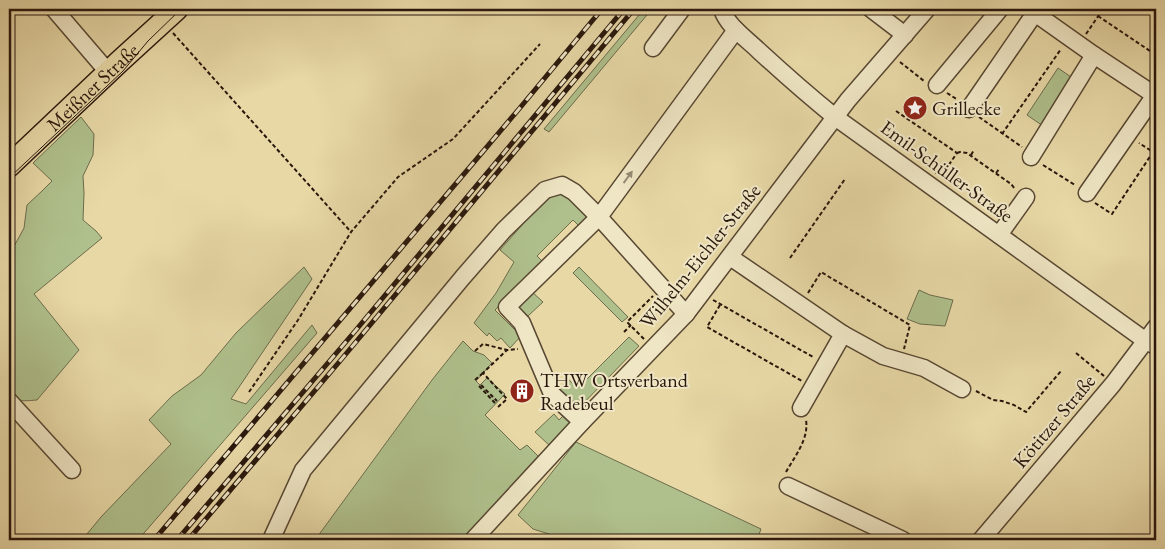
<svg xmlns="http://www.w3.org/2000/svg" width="1165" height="549" font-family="'EB Garamond',serif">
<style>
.green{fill:#afc08c;stroke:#6c6c4c}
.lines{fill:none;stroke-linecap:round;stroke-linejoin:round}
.minor-casing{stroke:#584732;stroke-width:19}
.major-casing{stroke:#29170c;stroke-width:24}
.path{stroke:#29170c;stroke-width:2;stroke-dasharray:4 2.5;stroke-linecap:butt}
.minor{stroke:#efe6c5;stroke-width:16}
.major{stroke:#e7d8a6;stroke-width:21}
.tram{stroke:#29170c;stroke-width:1}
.rail-casing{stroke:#29170c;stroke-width:5}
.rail{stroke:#efe6c5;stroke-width:3;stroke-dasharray:9;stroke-linecap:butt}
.oneway{fill:#968972}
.labels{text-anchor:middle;stroke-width:4;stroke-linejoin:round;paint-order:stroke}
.street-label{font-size:20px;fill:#29170c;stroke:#efe6c5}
.poi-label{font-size:20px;fill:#29170c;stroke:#efe6c5;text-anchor:start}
</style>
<rect width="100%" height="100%" fill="#e7d8a6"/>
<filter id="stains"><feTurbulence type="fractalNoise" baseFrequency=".004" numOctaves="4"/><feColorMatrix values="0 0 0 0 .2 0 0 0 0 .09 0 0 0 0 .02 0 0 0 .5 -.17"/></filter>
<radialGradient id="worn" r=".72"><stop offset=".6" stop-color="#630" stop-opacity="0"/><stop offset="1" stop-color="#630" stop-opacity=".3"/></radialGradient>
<g class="green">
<path d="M644 9H652L549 132 544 129Z"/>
<path d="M1058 68 1074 79 1043 126 1027 115Z"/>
<path d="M81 117 94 134 93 155 83 176 84 193 83 220 96 231 102 238 34 294 79 350 37 400C22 401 19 403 9 391V253L12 250 24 228 27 205 42 191 52 181 33 163Z"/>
<path d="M561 189 591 215 579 226 573 220 537 256 543 262 495 310 521 336 510 348 501 338 497 341 489 333 487 336 474 323 496 293 514 262 500 250 552 191Z"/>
<path d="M304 267 312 279 231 399 246 404 312 325 317 333 138 540H82L101 517 171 444 149 420 172 396 201 375 236 333Z"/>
<path d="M579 267 628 317 622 322 573 273Z"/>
<path d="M919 290 930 295 953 300 945 326 920 324 907 319Z"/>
<path d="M531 291 543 302 528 316 519 309 518 306Z"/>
<path d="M629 337 639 346 575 412 556 392 569 380 578 388Z"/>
<path d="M463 341 473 351 484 355 492 363 476 381 480 385 487 378 505 394 485 415 520 450 527 445 539 457 524 473 510 493 468 540H315L432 380Z"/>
<path d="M554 414 559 420 565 414 569 418 570 423 549 445 535 432Z"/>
<path d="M576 442 761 529 757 540H568L533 529 518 515Z"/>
</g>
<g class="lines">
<defs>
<g id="minor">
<path d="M54 9 108 72"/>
<path d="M722 9C727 26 747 39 759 51 784 74 809 96 835 117L1146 341 1156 346"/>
<path d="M871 9 905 35"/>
<path d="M1029 9 1094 55 1156 96"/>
<path d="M653 48 682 9"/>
<path d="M937 85 1000 9"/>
<path d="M969 109 1035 13"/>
<path d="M1031 157 1094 55"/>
<path d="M1087 193 1155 95"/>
<path d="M999 235 1026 197"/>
<path d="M730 257 843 334 883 356 924 368 962 389"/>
<path d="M9 401 72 470"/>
<path d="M801 408 843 334"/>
<path d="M582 422 552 394 522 323 507 307 599 217 736 30"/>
<path d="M788 486 903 540"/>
<path d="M271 540 303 470 463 277 504 230 545 190 562 185 574 192 599 217 686 314"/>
<path d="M473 540 582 422 686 314 848 100 927 9"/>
<path d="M981 540 1113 384 1156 327"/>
</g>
<g id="major">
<path id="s1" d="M9 166 120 61 177 9"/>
</g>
</defs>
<use href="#minor" class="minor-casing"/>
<use href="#major" class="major-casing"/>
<g class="path">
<path d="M1098 16 1156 55"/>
<path d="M173 33 351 232"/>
<path d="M1086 34 1103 9"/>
<path d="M900 62 924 81"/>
<path d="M947 93 958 100"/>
<path d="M896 111 957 153 948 166 935 173"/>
<path d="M979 117 1022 147"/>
<path d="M1002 134 1061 49"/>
<path d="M957 153 960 152 967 153 1011 184 1015 189"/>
<path d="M971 155 974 150"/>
<path d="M1043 165 1075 185"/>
<path d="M996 173 1000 168"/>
<path d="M1095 203 1112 214 1153 152 1139 143"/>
<path d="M790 258 845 179"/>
<path d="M808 293 821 272 910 325 904 349"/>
<path d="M713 300 813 357"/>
<path d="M720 305 707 327 802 381"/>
<path d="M624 332 631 325"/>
<path d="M644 339 627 322 653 296"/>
<path d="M475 351 483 344 507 350"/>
<path d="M1076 353 1104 376"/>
<path d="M475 380 483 373"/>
<path d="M481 385 497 401"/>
<path d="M479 386 495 403"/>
<path d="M976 391 993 400 1002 401 1014 405 1026 412 1061 371"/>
<path d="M249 392 298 320 351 232 398 177 453 139 540 44"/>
<path d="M498 407 507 399 483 373 507 350 518 349"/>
<path d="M786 472C795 456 809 439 806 420"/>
</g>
<use href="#minor" class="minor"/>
<use href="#major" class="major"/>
<path class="tram" d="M9 178 123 71 148 41 181 9"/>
<defs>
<g id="rail">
<path d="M154 540 519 109 602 9"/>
<path d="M177 540 356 330 624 9"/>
<path d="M188 540 340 361 634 9"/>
</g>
</defs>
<use href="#rail" class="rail-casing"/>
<use href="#rail" class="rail"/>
</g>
<defs><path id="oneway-solid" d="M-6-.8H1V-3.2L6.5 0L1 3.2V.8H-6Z" transform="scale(1.25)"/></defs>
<use class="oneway" href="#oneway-solid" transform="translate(628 177) rotate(-54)"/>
<defs>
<symbol id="sight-disc" viewBox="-11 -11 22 22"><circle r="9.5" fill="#8f2418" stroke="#efe6c5"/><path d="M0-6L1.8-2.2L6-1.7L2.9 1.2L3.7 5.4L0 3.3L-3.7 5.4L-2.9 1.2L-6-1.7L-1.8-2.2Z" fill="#fff"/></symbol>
<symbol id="building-disc" viewBox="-11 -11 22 22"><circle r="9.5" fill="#8f2418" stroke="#efe6c5"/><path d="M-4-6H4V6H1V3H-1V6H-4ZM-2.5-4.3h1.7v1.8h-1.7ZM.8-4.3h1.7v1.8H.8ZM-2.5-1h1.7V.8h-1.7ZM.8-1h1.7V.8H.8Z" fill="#fff"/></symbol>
</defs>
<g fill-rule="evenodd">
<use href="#sight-disc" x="901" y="94" width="28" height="28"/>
<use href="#building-disc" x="508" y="377" width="28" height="28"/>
</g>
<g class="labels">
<g class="street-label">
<text dy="7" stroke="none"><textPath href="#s1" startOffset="115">Meißner Straße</textPath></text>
<text transform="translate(947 171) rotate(36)" y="7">Emil-Schüller-Straße</text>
<text transform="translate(700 256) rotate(-51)" y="7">Wilhelm-Eichler-Straße</text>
<text transform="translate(1054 421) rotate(-50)" y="7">Kötitzer Straße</text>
</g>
<g class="poi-label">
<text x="932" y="115">Grillecke</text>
<text x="540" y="387">THW Ortsverband<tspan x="540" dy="23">Radebeul</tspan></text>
</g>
</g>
<rect width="1165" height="549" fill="none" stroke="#e7d8a6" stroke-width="30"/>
<rect x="10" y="10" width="1145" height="529" fill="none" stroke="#29170c" stroke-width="2.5"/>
<rect x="15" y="15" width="1135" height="519" fill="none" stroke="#29170c"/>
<rect width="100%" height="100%" filter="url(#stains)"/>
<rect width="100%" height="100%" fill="url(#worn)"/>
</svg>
